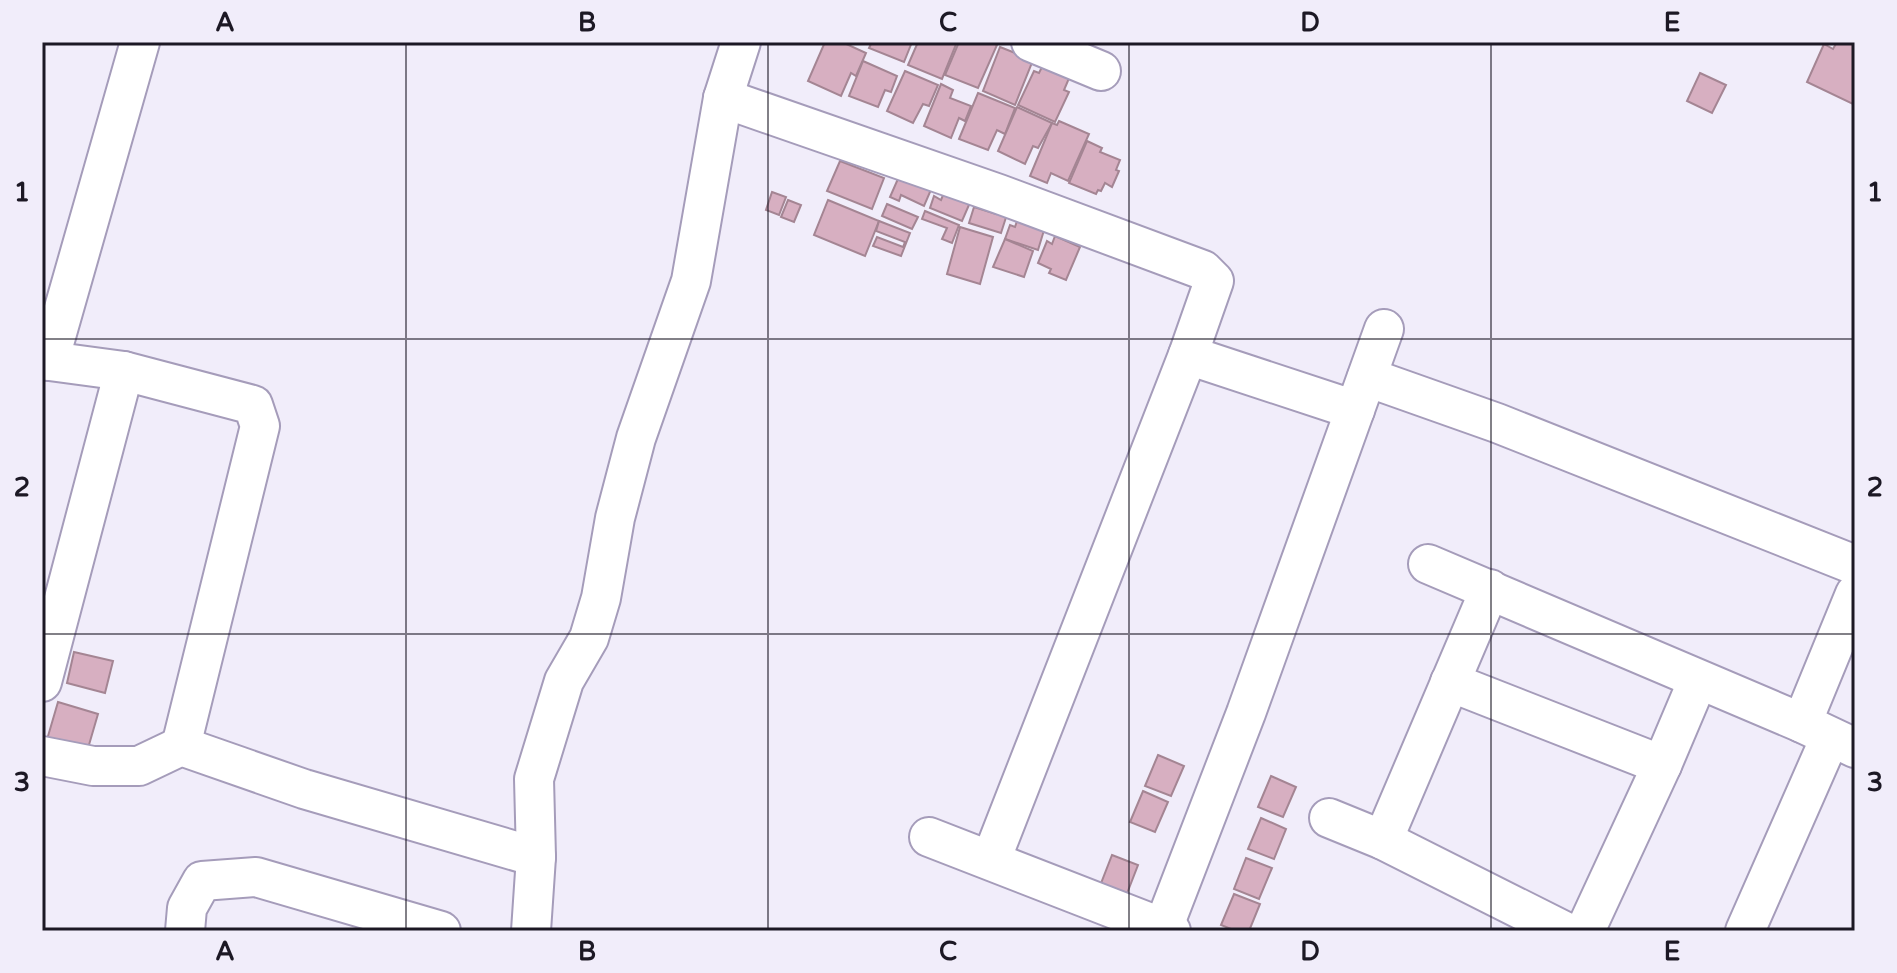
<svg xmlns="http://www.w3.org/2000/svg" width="1897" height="973" font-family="'Varela Round',sans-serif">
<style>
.building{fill:#d7afc1;stroke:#a48593;stroke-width:2}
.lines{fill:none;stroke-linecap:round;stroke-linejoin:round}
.minor-casing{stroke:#a59cba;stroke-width:42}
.minor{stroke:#fff;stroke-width:38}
.grid{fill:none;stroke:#1c1824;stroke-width:2;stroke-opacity:0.55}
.neatline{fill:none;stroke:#1c1824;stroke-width:3}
.grid-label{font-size:26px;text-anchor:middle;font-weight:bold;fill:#1c1824}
</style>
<rect width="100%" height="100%" fill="#f1edfa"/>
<g class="building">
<path d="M825 42H842L866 53 856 76 851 73 841 96 808 81Z"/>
<path d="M872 42H912L904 62 869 48Z"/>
<path d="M918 42H957L942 79 908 65Z"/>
<path d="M959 42H991L997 45 978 88 945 75Z"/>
<path d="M1837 42H1855V105L1807 82 1824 44 1833 49Z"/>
<path d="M1000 47 1033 60 1015 105 983 91Z"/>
<path d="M863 61 897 76 891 92 885 90 878 107 849 96Z"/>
<path d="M1044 63 1070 76 1064 90 1069 92 1055 122 1018 105 1034 71 1039 73Z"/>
<path d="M905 71 938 85 929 106 923 104 913 123 887 111Z"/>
<path d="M1700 73 1726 85 1712 113 1687 101Z"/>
<path d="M941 84 953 90 950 98 971 106 965 121 959 118 951 138 924 126Z"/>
<path d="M978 93 1015 108 1005 134 997 130 988 150 959 139Z"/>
<path d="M1017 107 1052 123 1038 148 1033 146 1025 164 998 151Z"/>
<path d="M1059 121 1089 134 1068 181 1051 173 1047 183 1030 176 1052 123 1057 125Z"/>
<path d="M1087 141 1102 148 1100 152 1120 160 1116 170 1119 171 1112 187 1105 183 1101 191 1098 190 1096 194 1069 183Z"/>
<path d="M840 161 884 178 872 209 827 191Z"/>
<path d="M904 165 936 178 924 206 901 195 899 201 890 197Z"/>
<path d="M946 188 972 198 962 221 930 208 934 196 941 200Z"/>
<path d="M772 192 786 197 779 215 766 210Z"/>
<path d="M788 200 801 205 794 222 781 217Z"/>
<path d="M828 200 879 221 865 256 814 235Z"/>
<path d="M887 204 918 217 912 229 882 216Z"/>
<path d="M999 205 1009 208 1001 233 969 223 974 207 996 214Z"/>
<path d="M925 211 959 225 952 243 942 239 947 228 922 219Z"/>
<path d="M1018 218 1045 227 1038 250 1005 239 1010 225 1015 227Z"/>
<path d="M879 221 910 233 901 256 873 246 877 237 903 247 905 242 876 231Z"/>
<path d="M960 227 993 237 980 284 947 274Z"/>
<path d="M1055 236 1080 247 1066 280 1049 273 1051 269 1038 263 1047 241 1052 244Z"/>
<path d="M1005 239 1033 251 1024 277 993 267Z"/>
<path d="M74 652 113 661 105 693 67 683Z"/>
<path d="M58 702 98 714 86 755 46 743Z"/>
<path d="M1158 755 1184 766 1171 796 1145 786Z"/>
<path d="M1271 776 1296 787 1283 817 1258 807Z"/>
<path d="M1143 791 1168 802 1155 832 1130 822Z"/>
<path d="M1261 818 1286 829 1274 859 1248 849Z"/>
<path d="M1112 855 1138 865 1126 896 1100 886Z"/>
<path d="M1246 858 1272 868 1259 899 1234 889Z"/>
<path d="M1234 894 1260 904 1249 931H1236L1221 925Z"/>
</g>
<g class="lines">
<defs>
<g id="minor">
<path d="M1031 42 1101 71"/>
<path d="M723 98 999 194 1203 270 1214 281 1188 355 991 860"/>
<path d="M1188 355 1355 410"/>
<path d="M42 360 124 371 253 405 260 426 181 746"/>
<path d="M49 361 140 42"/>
<path d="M1367 377 1497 423 1855 565"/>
<path d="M1428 564 1802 723 1855 748"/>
<path d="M42 682 124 371"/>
<path d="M1450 682 1662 765"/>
<path d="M1802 723 1855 594"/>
<path d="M42 756 93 766H139L181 746 304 789 536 857"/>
<path d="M1329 818 1383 840 1564 931"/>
<path d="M929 837 1171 931"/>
<path d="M1383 840 1490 589"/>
<path d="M185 931 187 908 202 881 256 877 441 931"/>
<path d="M531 931 536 857 534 779 564 681 589 638 601 598 615 518 636 438 691 281 723 98 741 42"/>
<path d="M1162 931 1246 713 1384 329"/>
<path d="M1585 931 1662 765 1698 680"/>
<path d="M1745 931 1830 738"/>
</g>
</defs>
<use href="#minor" class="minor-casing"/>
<use href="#minor" class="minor"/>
</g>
<path class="grid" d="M406 42V931M768 42V931M1129 42V931M1491 42V931M42 339H1855M42 634H1855"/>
<rect width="1897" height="973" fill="none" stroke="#f1edfa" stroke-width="88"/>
<rect x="44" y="44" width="1809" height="885" class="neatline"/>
<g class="grid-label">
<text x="225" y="31">A</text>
<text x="587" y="31">B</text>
<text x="948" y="31">C</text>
<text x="1310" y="31">D</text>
<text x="1672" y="31">E</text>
<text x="22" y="201">1</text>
<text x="1875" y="201">1</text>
<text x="22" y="496">2</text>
<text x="1875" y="496">2</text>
<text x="22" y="791">3</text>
<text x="1875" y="791">3</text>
<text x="225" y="960">A</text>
<text x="587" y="960">B</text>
<text x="948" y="960">C</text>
<text x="1310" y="960">D</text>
<text x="1672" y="960">E</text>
</g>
</svg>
